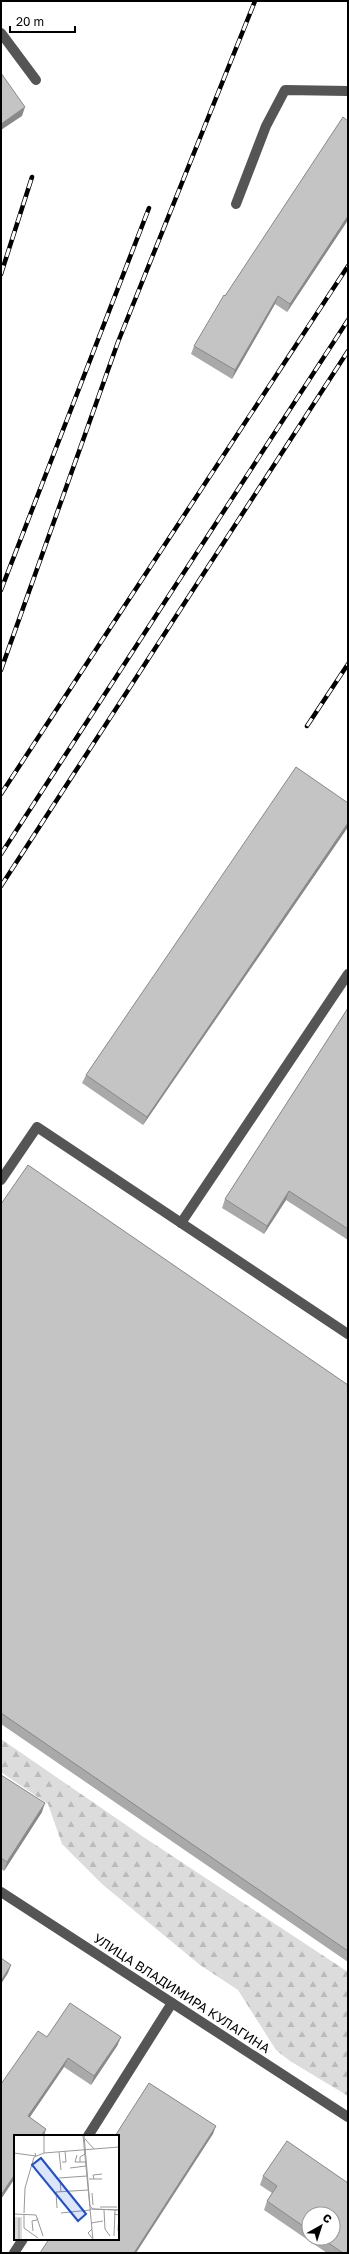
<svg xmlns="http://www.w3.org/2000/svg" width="349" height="2254" font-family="'Golos Text',sans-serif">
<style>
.forest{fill:url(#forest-firs)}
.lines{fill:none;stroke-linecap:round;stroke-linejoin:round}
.minor{stroke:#555;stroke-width:10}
.rail-casing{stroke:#000;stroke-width:4.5}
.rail{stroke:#fff;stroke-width:3;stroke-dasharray:9;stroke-linecap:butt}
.wall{fill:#a9a9a9;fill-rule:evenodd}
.shaded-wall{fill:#898989}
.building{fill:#c4c4c4;stroke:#898989}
.labels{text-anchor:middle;stroke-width:3;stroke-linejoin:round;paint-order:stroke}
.street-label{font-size:13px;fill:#000;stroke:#fff}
.inset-road{fill:none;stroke:#999;stroke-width:1}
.view{fill:#1d4ed8;fill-opacity:0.15;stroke:#1d4ed8;stroke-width:2}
.inset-edge{fill:none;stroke:#000;stroke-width:2}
</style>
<defs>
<pattern id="forest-firs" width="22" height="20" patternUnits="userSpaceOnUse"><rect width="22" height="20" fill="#dcdcdc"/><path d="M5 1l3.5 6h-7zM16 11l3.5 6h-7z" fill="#bbb"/></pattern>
</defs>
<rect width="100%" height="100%" fill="#fff"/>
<path class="forest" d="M1 1739 145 1838 348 1972V2096L290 2061 276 2050 238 1990 200 1965 102 1884 62 1844 48 1804 1 1772Z"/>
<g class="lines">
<g class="minor">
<path d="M1 33 36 80"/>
<path d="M236 204 266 126 285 90 348 91"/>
<path d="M1 1180 37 1127 348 1334"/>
<path d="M181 1223 348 974"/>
<path d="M1 1892 348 2117"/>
<path d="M88 2136 172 2003"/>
<path d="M14 2253 23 2239"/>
</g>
<defs>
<g id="rail">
<path d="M1 274 32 177"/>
<path d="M1 590 149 208"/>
<path d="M1 670 118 342 255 1"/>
<path d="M307 726 348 664"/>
<path d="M1 794 348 266"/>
<path d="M1 854 348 320"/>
<path d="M1 886 348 351"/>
</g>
</defs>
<use href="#rail" class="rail-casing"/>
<use href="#rail" class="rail"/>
</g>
<g class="wall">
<path d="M348 121V220L287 312 275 304 232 379 191 354 194 346 225 296Z"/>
<path d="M348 803V827L143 1125 82 1083 86 1075Z"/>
<path d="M348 1008V1240L286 1200 264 1234 222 1208 225 1199Z"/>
<path d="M1 1204 348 1385V1962L1 1724Z"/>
<path d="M1 1775 42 1812 4 1871 1 1869Z"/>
<path d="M47 2037H121L117 2046 91 2085 64 2067 30 2117 15 2178 1 2199V2084Z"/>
<path d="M263 2176 348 2183V2253H327L264 2210 267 2201 272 2193 260 2185ZM309 2214 333 2238H309Z"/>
</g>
<g class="shaded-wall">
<path d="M25 107 22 116 1 130V124Z"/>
<path d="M348 216V220L287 312 290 304Z"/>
<path d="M278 296 275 304 232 379 235 370Z"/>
<path d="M348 823V827L143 1125 147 1117Z"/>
<path d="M289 1191 286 1200 264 1234 267 1226Z"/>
<path d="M45 1803 42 1812 4 1871 7 1862Z"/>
<path d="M11 1965 8 1973 1 1984V1981Z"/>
<path d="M121 2037 117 2046 91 2085 94 2076Z"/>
<path d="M68 2058 64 2067 25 2124 28 2116Z"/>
<path d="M216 2126 213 2134 136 2253H134Z"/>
<path d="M46 2129 44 2136H41Z"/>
<path d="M15 2174V2178L1 2199V2195Z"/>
</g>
<g class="building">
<path d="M1 73 25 107 1 124Z"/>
<path d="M343 117 348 121V216L290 304 278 296 235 370 194 346 224 295 225 296Z"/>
<path d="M296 767 348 803V823L147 1117 86 1075Z"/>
<path d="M348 1008V1229L289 1191 267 1226 225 1199Z"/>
<path d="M28 1165 348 1385V1951L1 1713V1204Z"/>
<path d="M1 1775 45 1803 7 1862 1 1858Z"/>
<path d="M1 1958 11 1965 1 1981Z"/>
<path d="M70 2003 121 2037 94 2076 68 2058 28 2116 46 2129 41 2136H15V2174L1 2195V2084L38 2031 47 2037Z"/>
<path d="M149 2083 216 2126 134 2253H40L49 2239H118V2136H115Z"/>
<path d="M287 2141 348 2183V2253H343L321 2238H333V2214H309V2230L267 2201 277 2186 263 2176Z"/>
</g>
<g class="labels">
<g class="street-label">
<text transform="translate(182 1993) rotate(33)" y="5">УЛИЦА ВЛАДИМИРА КУЛАГИНА</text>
</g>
</g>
<g transform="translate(14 2135)">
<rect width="105" height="105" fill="#fff"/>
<path d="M0 82H8V105H0Z" fill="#dcdcdc"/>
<path class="inset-road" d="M30 0V18M69 0 79 105M70 0 76 71 79 74 105 75M71 4 80 14M45 17 47 35M0 18 22 21 21 18M71 19 66 22V27H72M63 20 61 27H66M48 27H52L51 16M56 33 72 31M45 43 73 41M75 44H88M80 44 79 40 88 39M46 45 47 57M0 57V74M78 58 79 70M86 72H103M43 73 42 57 74 55M76 74 105 75M90 75 91 94 96 101M10 78 11 53 20 22 30 18 105 12M47 78 76 75M0 79 22 80 29 101M10 79V93L24 103M100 79 105 80 104 96M77 88 89 86M78 94 74 98 78 103M19 96 18 86 23 85 24 83M100 101 101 75M5 105V83"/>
<path class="view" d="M27 23 72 79 64 86 18 30Z"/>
<rect width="105" height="105" class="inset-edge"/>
</g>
<rect width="349" height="2254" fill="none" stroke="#000000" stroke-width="4"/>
<g transform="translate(321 2226) rotate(39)"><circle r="19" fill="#ffffff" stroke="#999999"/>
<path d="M0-3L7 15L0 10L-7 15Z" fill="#000000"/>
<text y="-6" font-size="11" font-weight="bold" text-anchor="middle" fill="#000000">С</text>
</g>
<path d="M10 26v6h65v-6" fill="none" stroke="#000000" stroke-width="2"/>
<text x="16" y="26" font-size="12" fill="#000000" stroke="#ffffff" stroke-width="3" paint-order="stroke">20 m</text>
</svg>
